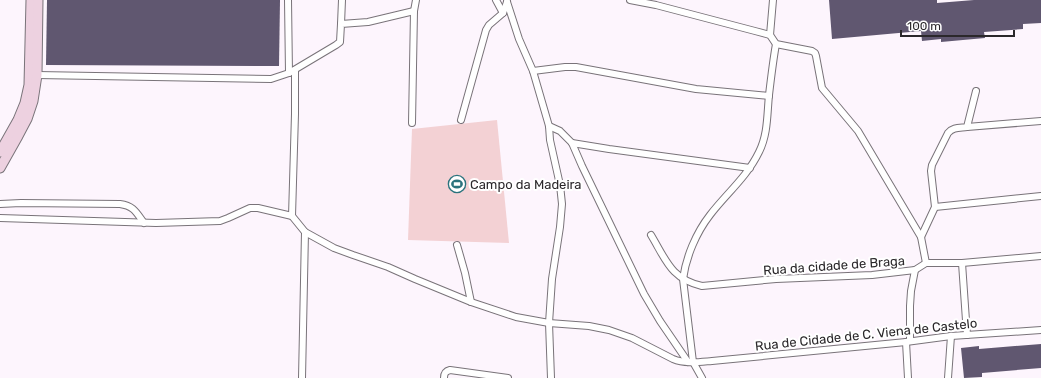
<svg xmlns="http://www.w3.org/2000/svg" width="1041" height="378" font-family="Rubik,sans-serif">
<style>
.pitch{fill:#f3d1d4}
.building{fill:#605770}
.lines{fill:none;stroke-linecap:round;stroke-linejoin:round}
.street-casing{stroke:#797379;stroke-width:8}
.secondary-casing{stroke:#797379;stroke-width:11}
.street{stroke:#fff;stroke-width:6}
.secondary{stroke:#edd1e0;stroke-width:9}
.labels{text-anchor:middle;stroke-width:4;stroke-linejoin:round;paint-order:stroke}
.poi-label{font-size:13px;fill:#2b282b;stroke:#fff;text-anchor:start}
.street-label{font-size:13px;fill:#2b282b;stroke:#fff}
</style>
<rect width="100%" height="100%" fill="#fdf5fd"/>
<path class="pitch" d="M497 120 509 243 408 240 412 129Z"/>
<g class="building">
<path d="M47 0H280L279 66 46 65Z"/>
<path d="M829 0H937V3L974 0H1041V23L1023 24V29L984 32 985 38 941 42V39L922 41 921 31 832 39Z"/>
<path d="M1041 344V368L982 373V377L964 378 961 348 979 346V349Z"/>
</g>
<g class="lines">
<defs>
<g id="street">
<path d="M288 0 289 73"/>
<path d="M496 0 503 13"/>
<path d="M630 0 656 5 755 31 770 35 776 44 812 51 815 53 816 56 822 88 858 131 921 237"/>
<path d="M507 2 519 39 533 71 549 126 550 140 560 185 562 204 560 227 552 279 549 323 551 378"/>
<path d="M341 24 342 0"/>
<path d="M770 35 773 0"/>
<path d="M533 71 565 67H576L696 89 769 96"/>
<path d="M37 75 271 79 289 73 336 45 340 42 341 24 368 22 414 11"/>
<path d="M461 120 486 30 489 25 503 13 507 2"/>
<path d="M412 123 414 11 416 0"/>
<path d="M549 126 560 131 572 143 582 166 644 294 660 321 688 362"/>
<path d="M967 127 1041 121"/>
<path d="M572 143 609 149 750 168"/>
<path d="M0 204 21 203 120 204C134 206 136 212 144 223"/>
<path d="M935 207 1041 196"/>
<path d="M292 216 295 114V70"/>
<path d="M0 218 156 223 220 221 228 218 250 208H258L292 216 305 232 302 378"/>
<path d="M305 232 334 248 353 255 388 267 415 279 471 302 516 317 549 323 589 326 609 330 632 338 673 359C685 364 699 362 712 361L906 342 951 336 1041 330"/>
<path d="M651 235C666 260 671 279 702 286L776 279 872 275 915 270 926 263H962L1041 256"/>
<path d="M457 245 465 273 471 302"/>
<path d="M926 263 921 237 935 207 931 171 932 165 948 133C953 127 959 128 967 127L976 91"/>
<path d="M962 263 967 335"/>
<path d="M910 341V306L911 291 915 270"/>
<path d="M906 342 908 378"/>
<path d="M444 378C444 373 446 371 450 370L508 378"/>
<path d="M702 378 693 362 683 279C686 257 696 233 710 215 726 194 747 177 759 152 768 134 767 115 769 95 771 78 773 61 776 44"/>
<path d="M948 378 951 336"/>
</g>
<g id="secondary">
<path d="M0 152 18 120 25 103 29 85 31 0"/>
<path d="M0 168 18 136 27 119 33 101 37 75 38 0"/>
</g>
</defs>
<use href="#street" class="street-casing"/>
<use href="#secondary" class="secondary-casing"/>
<use href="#street" class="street"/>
<use href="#secondary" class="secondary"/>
</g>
<defs>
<symbol id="stadium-ring" viewBox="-11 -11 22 22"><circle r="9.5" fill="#fff" stroke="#2b737d" stroke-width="1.5"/><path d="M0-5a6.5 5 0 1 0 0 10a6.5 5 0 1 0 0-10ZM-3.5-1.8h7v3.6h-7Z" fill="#2b737d"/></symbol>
</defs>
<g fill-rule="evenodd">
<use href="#stadium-ring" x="447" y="174" width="20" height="20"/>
</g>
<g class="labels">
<g class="poi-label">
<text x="470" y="189">Campo da Madeira</text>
</g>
<g class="street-label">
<text transform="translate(834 265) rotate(-4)" y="5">Rua da cidade de Braga</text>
<text transform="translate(866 334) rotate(-6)" y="5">Rua de Cidade de C. Viena de Castelo</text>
</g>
</g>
<path d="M901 30v6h113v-6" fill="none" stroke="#2b282b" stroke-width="2"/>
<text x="907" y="30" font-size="12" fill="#2b282b" stroke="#ffffff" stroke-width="3" paint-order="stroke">100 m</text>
</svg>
